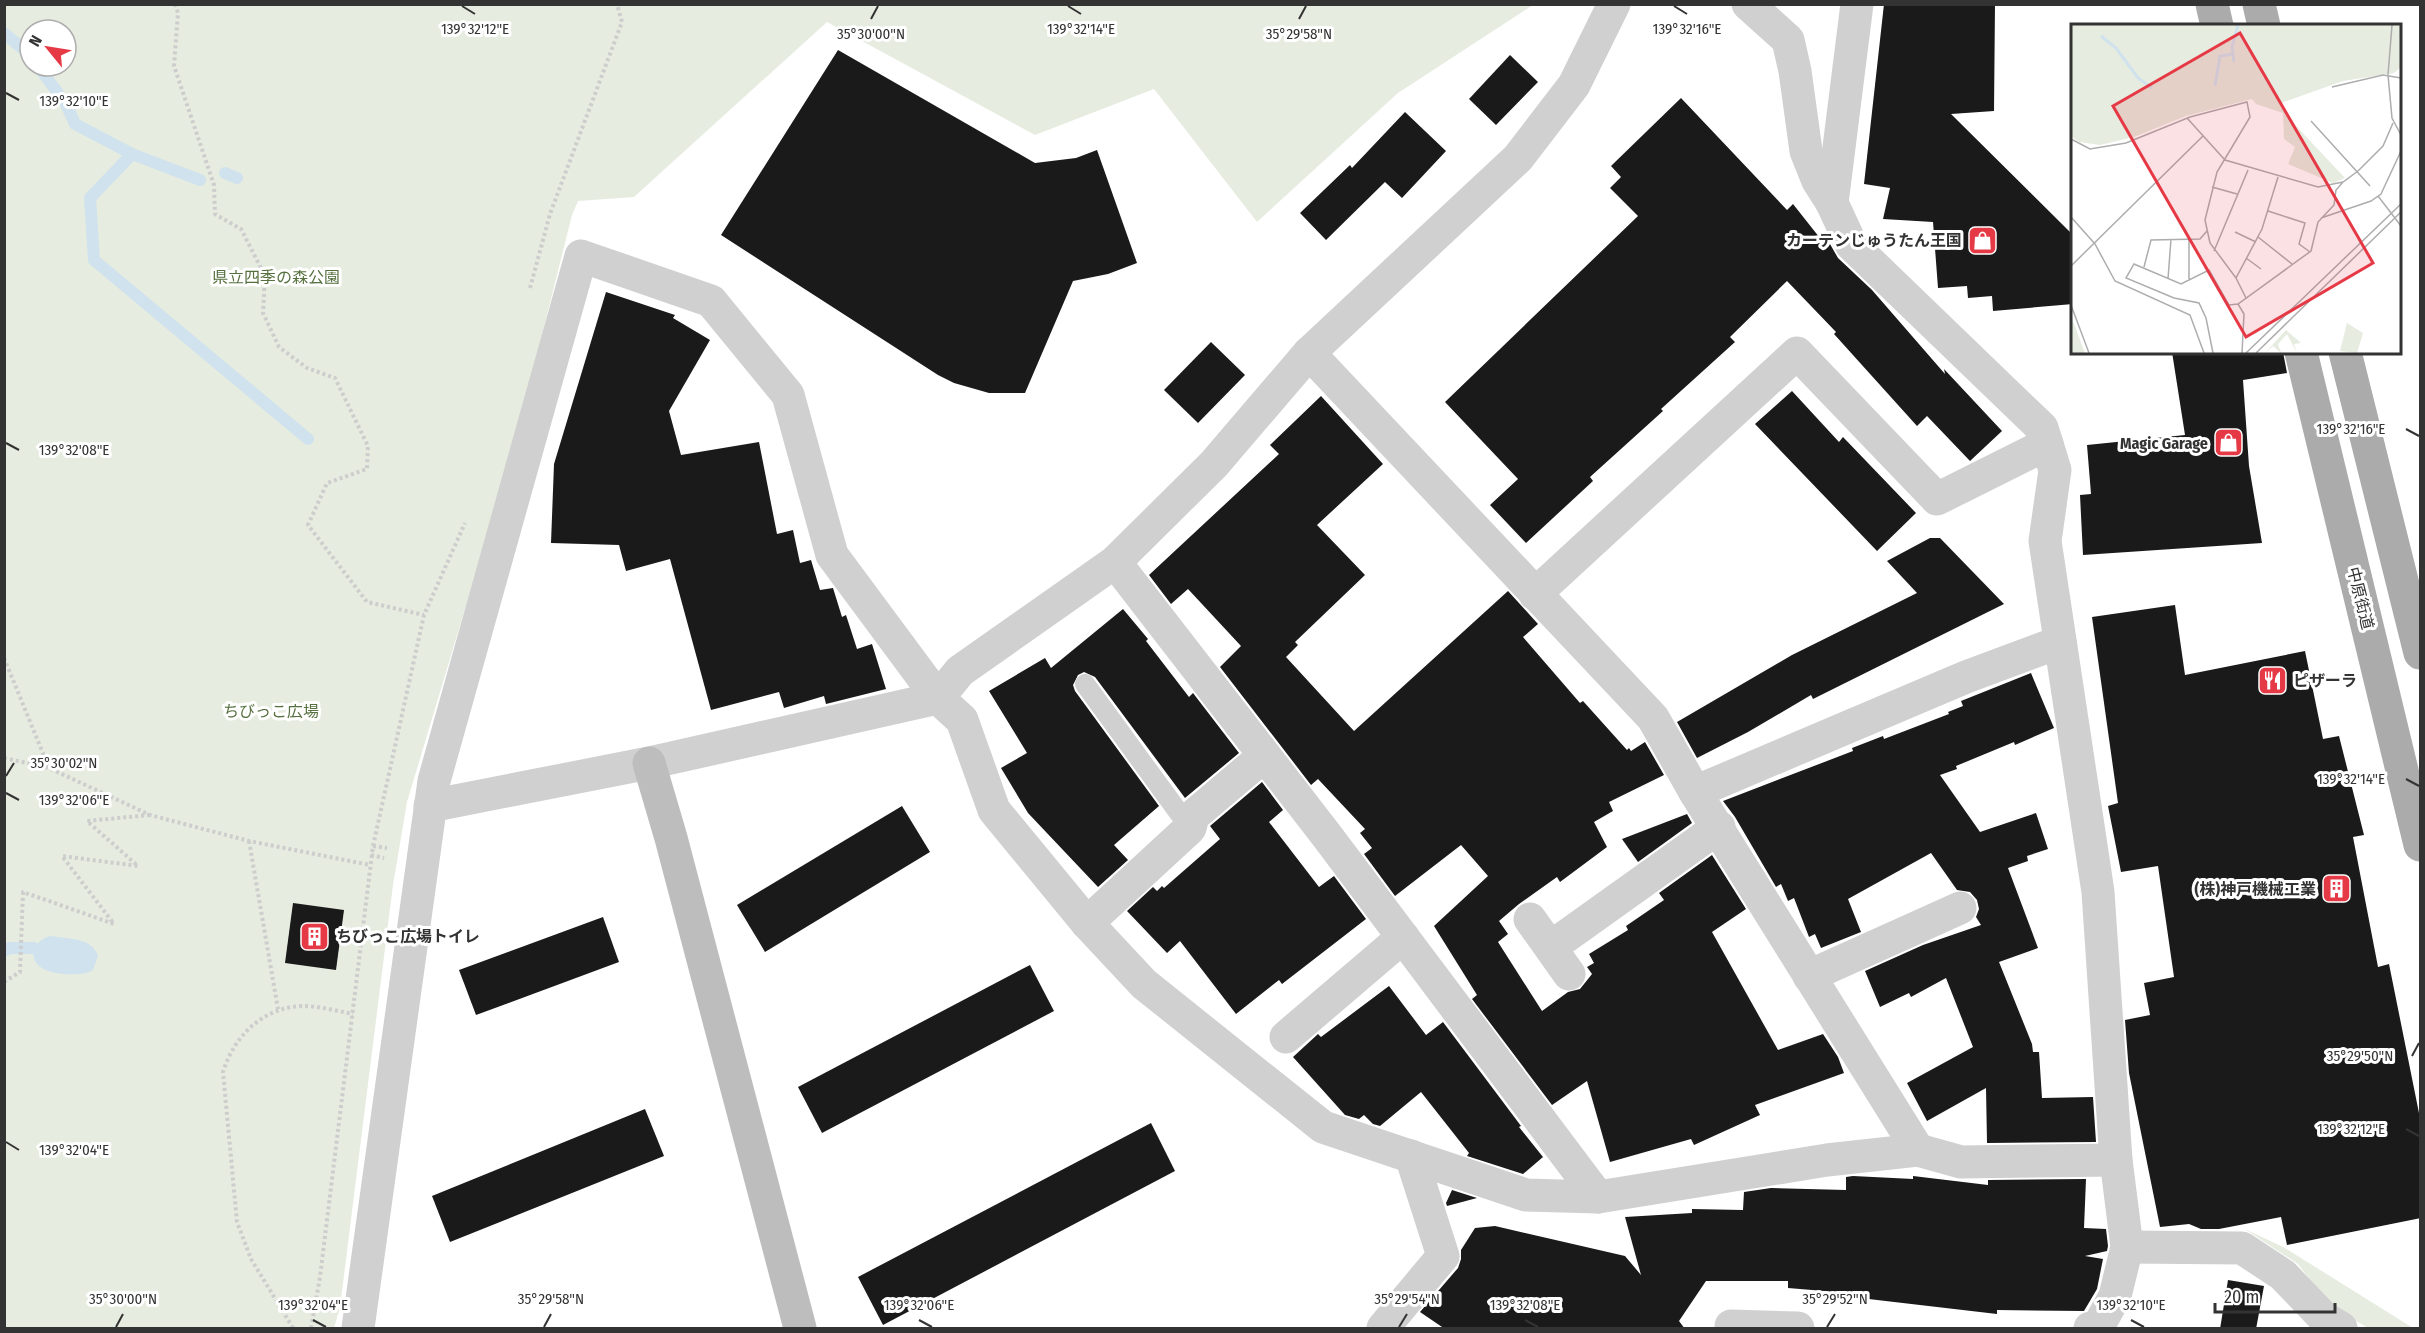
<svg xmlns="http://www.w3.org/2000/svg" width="2425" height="1333" font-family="'Fira Sans Condensed','Noto Sans JP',sans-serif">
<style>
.green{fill:#e6ecdf;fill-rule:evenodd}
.water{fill:#cfe2ee}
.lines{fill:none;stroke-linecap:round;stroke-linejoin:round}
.stream{stroke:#cfe2ee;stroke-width:12}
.building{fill:#1a1a1a}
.path{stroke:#cdcdcd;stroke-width:4;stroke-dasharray:3 3;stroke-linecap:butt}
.lane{stroke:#d0d0d0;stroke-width:20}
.street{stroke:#d0d0d0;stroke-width:33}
.secondary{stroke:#bdbdbd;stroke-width:33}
.primary{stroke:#ababab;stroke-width:33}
.ticks{fill:none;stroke:#333;stroke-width:2}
.labels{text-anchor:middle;stroke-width:6;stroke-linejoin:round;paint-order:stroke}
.poi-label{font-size:16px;font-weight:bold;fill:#333;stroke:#fff;text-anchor:end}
.park-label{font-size:16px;fill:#56703f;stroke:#fff}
.street-label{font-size:16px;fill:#333;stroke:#fff}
.inset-river{fill:none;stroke:#cfe2ee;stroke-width:3}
.inset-road{fill:none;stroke:#adadad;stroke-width:1.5}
.view{fill:#e63946;fill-opacity:0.15;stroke:#e63946;stroke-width:3}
.inset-edge{fill:none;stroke:#333;stroke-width:3}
.ticks-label{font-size:15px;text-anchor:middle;fill:#333;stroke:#fff;stroke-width:6;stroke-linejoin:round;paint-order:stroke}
</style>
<rect width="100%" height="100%" fill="#fff"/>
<g class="green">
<path d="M5 5H1533L1398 93 1257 222 1154 89 1035 135 827 22 634 197 578 201 572 215 516 439 407 802 393 885 340 1307 334 1328H5ZM30 30H66V66H30Z"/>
<path d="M2245 1229 2285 1248 2413 1328H2368L2329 1305 2298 1264Z"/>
</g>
<path class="water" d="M50 936C68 939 92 937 98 956L93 970C83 977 52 975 42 968 26 958 35 940 50 936Z"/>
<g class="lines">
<g class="stream">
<path d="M4 33 30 55"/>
<path d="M38 66 66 104 75 124 132 154 200 180"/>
<path d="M132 154 90 198 94 260 308 439"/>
<path d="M225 173 237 178"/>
<path d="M4 951 10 948H34"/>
</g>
</g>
<g class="building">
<path d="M1884 4H1995L1994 111 1951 114 2073 235V304L1993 311 1992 296 1968 298 1967 286 1938 288 1933 222 1883 219 1890 188 1864 184Z"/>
<path d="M838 50 1035 163 1076 158 1097 150 1137 263 1108 274 1073 281 1025 393H989L954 383 938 375 721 235Z"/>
<path d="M1510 55 1538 82 1496 125 1469 99Z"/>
<path d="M1681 98 1787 210 1793 204 1827 247 1830 244 1838 258 1872 290 1945 374 1944 369 2002 431 1970 461 1927 416 1917 426 1834 334 1836 332 1787 281 1730 337 1735 342 1661 409 1663 411 1590 477 1593 481 1526 543 1490 505 1518 479 1445 402 1638 216 1610 188 1621 177 1611 166Z"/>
<path d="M1405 112 1446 151 1402 198 1385 182 1326 240 1300 213 1350 165 1352 168Z"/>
<path d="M606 292 675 315 673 318 710 340 669 411 681 455 759 442 777 534 793 530 800 563 811 560 820 590 833 588 842 617 846 615 857 649 872 644 886 689 826 704 824 696 784 708 779 692 711 710 670 559 626 571 619 545 551 543 554 464Z"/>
<path d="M1211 342 1245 375 1198 423 1164 390Z"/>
<path d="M2172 352H2283L2287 373 2243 380 2249 466 2262 543 2083 555 2080 495 2091 494 2087 445 2185 435Z"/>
<path d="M1792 391 1839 442 1843 437 1916 513 1877 551 1755 424Z"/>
<path d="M1321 396 1383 464 1317 525 1365 575 1295 642 1298 645 1286 657 1354 731 1508 591 1538 624 1523 637 1580 703 1583 701 1627 750 1629 748 1631 751 1645 742 1664 775 1609 802 1613 811 1594 822 1607 847 1560 882 1557 877 1519 904 1499 921 1508 934 1498 942 1542 1011 1568 992 1580 989 1592 974 1587 967 1594 963 1589 954 1628 930 1626 926 1664 900 1659 893 1712 855 1746 909 1712 932 1778 1050 1823 1034 1838 1057 1844 1073 1755 1105 1760 1115 1694 1145 1691 1139 1610 1162 1587 1081 1552 1105 1472 999 1477 995 1434 926 1488 876 1461 845 1395 896 1364 854 1372 848 1360 833 1365 829 1318 779 1311 785 1220 667 1241 646 1188 589 1171 604 1149 575 1279 454 1270 445Z"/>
<path d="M1930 538H1940L2004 604 1813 699 1811 695 1748 732 1697 758 1677 722 1792 655 1917 593 1887 561Z"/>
<path d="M2175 605 2185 675 2305 651 2323 739 2339 736 2364 835 2353 837 2378 967 2389 964 2421 1123V1218L2287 1245 2281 1217 2219 1229H2201L2189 1224 2160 1227 2129 1073 2125 1020 2150 1015 2144 983 2174 977 2158 866 2121 872 2108 806 2118 803 2092 617Z"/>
<path d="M1123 609 1148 639 1146 641 1189 697 1193 693 1239 753 1185 798 1095 677 1084 672 1078 675 1073 685 1075 691 1159 806 1114 845 1128 860 1098 887 1028 813 1001 768 1027 753 989 691 1045 658 1051 668Z"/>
<path d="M2031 673 2054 728 2015 745 2014 742 1956 766 1957 769 1940 775 1980 832 2036 813 2048 849 2027 856 2028 861 2008 868 2038 948 1999 962 2032 1044 2033 1052H2039L2042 1098 2093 1097 2096 1142 1987 1143 1986 1088 1927 1121 1907 1083 1973 1047 1946 978 1911 997 1909 993 1880 1007 1865 971 1923 945 1981 925 1976 917 1979 909 1977 900 1970 892 1957 890 1931 853 1848 899 1861 932 1821 948 1815 934 1809 937 1794 898 1788 901 1781 884 1776 887 1735 817 1723 801 1853 751 1852 748 1883 736 1884 739 1949 714 1948 712 1963 706 1961 701Z"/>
<path d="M1262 782 1283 810 1269 822 1319 887 1334 876 1366 919 1282 984 1279 980 1236 1014 1180 941 1167 953 1127 911 1153 887 1157 891 1162 886 1164 888 1220 839 1210 826Z"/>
<path d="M902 806 930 852 765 952 737 905Z"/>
<path d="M1687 814 1692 823 1638 862 1622 839Z"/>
<path d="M293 903 344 910 336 970 285 963Z"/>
<path d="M603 917 619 962 476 1015 459 970Z"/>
<path d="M1030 965 1054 1011 822 1133 798 1087Z"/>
<path d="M1389 986 1426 1035 1443 1022 1521 1126 1519 1127 1543 1157 1523 1174 1467 1156 1469 1153 1421 1092 1380 1126 1373 1124 1364 1115 1359 1119 1345 1115 1293 1057 1318 1034 1321 1037Z"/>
<path d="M645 1109 664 1156 450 1242 432 1196Z"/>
<path d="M1151 1123 1175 1171 883 1325 858 1277Z"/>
<path d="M1853 1176 1913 1179V1176L1988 1185V1180L2086 1179 2084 1228 2106 1229 2108 1246 2107 1251 2085 1256 2103 1259 2097 1289 2084 1311 1997 1310V1314L1860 1298V1294L1788 1288V1281H1706L1679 1321 1685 1329H1445L1420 1312 1458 1268 1461 1259V1250L1475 1228 1495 1226 1625 1256 1641 1275 1625 1217 1692 1213V1209L1743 1210 1744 1192 1771 1188 1846 1190V1177Z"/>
<path d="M1452 1190 1477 1198 1447 1206 1446 1203Z"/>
<path d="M2228 1280 2264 1286 2256 1329H2220Z"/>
</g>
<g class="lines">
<g class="path">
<path d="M175 4 178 13 174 66 214 185 215 214 241 229 265 276 263 313 279 347 307 368 335 378 368 446 367 469 327 483 308 525 367 602 424 615"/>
<path d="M530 288 550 214 622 22 617 4"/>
<path d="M4 658 49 768"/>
<path d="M4 758 49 768 150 815 249 841 370 865"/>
<path d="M249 841 278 1009"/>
<path d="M373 846 387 848"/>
<path d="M371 855 384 858"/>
<path d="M4 982 20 972 23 892 114 924 62 856 138 866 87 821 150 815"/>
<path d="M293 1328 251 1259 237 1222 223 1072C234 1036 263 1007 303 1006 319 1006 337 1011 353 1014"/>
<path d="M311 1328 320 1277 373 846 424 615 465 523"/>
</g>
<path class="lane" d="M1085 684 1190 828"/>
<g class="street">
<path d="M1748 4 1788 40 1795 71 1806 151 1818 181 1832 203 1851 244 2042 428 2055 470 2045 541 2098 892 2116 1160 2127 1247 2115 1296 2098 1327 2090 1328"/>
<path d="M1832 203 1857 4"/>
<path d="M1309 353 1653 718 1695 792 1918 1150 1961 1162 2116 1160"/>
<path d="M1115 562 1327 836 1598 1197"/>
<path d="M1535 594 1797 353 1937 499 2047 444"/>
<path d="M1695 792 1966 677 2060 642"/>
<path d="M430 806 649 763 938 698 960 671 1115 562 1214 464 1309 353 1518 158 1574 85 1614 4"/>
<path d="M1530 919 1569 974"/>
<path d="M1087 923 1190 828 1193 816 1264 756"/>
<path d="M1551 947 1719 827"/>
<path d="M1809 976 1960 908"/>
<path d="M1286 1037 1403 937"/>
<path d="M2127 1247 2242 1248 2283 1275 2324 1318 2341 1328"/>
<path d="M358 1328 434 781 581 256 711 301 788 395 832 555 938 698 962 720 994 810 1087 923 1144 984 1323 1127 1526 1195 1598 1197 1827 1160 1918 1150"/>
<path d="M1383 1328 1443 1256 1411 1156"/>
<path d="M1731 1328V1326L1798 1328"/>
</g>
<path class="secondary" d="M649 763 671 838 800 1328"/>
<g class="primary">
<path d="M2212 4 2217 26"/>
<path d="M2259 4 2264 26"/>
<path d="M2301 352 2420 845"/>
<path d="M2345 352 2420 653"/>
</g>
</g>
<path class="ticks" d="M462 6 475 14M1068 6 1081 14M1674 6 1687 14M871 19 878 6M1299 19 1306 6M6 93 19 100M2406 429 2419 436M6 443 19 450M6 776 14 763M2406 779 2419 786M6 793 19 800M2412 1056 2419 1043M2406 1129 2419 1136M6 1142 19 1150M313 1320 326 1327M919 1320 932 1327M1525 1320 1538 1327M2131 1320 2144 1327M116 1327 123 1314M544 1327 551 1314M1399 1327 1407 1314M1827 1327 1835 1314"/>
<defs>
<symbol id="shop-square" viewBox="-11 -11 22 22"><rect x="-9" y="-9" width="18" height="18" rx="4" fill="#e63946" stroke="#fff"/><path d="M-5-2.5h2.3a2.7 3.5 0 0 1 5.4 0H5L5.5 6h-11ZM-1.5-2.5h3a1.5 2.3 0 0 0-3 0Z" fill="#fff"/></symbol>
<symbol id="restaurant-square" viewBox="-11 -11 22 22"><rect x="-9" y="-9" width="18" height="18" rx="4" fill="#e63946" stroke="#fff"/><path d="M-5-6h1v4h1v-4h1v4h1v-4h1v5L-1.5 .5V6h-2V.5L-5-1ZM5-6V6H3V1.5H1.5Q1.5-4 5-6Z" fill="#fff"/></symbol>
<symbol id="building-square" viewBox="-11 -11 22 22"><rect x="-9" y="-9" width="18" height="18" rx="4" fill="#e63946" stroke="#fff"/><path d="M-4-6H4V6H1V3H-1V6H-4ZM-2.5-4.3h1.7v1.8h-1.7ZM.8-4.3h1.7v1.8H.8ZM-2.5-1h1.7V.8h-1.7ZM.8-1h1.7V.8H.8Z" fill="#fff"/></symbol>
</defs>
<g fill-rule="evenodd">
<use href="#shop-square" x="1966" y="224" width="33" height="33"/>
<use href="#shop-square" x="2212" y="426" width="33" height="33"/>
<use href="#restaurant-square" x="2256" y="664" width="33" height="33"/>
<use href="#building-square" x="2320" y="872" width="33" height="33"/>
<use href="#building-square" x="298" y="920" width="33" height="33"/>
</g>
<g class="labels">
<g class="poi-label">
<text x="1962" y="246">カーテンじゅうたん王国</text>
<text x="2208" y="449">Magic Garage</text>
<text x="2293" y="686" text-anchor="start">ピザーラ</text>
<text x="2316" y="895">(株)神戸機械工業</text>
<text x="336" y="942" text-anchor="start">ちびっこ広場トイレ</text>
</g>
<g class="park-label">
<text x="276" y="283">県立四季の森公園</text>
<text x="271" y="717">ちびっこ広場</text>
</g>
<g class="street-label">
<text transform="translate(2361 598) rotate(76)" y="6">中原街道</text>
</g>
</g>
<g transform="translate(2071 24)">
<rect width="330" height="330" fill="#fff"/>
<path d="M0 1H330V43L323 49 272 57 210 79 225 102 274 154 262 159 217 140 224 123 213 115 212 89 185 80 181 75 115 92 63 113 29 121 8 118 0 112ZM0 292 14 329H0ZM276 299 292 309 286 329 269 327ZM215 306 230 319 223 320 226 329 216 310 207 320 210 329 202 322 194 329Z" fill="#e6ecdf"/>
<path class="inset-river" d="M30 12 45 24 67 54 81 64M163 38 161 23 167 1M144 62 149 32 162 30"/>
<path class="inset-road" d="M321 1 317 51 321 94 330 111M261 63 312 51 330 54M116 94 154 136 247 163 272 158 287 147 312 122 322 99M240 97 299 162M0 115 19 125 55 119 119 93 176 78 179 93 146 148 134 196 139 219 165 254M141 163 166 170M307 172 330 202M197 187 234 199 228 220 239 228M0 193 24 220 44 257 119 291 133 329M250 194 300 177 310 170 330 127M164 208 185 218M118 213V256M187 213 221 240M143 227 177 146M175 234 190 245M0 242 132 112M73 243 80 216 129 215 136 207M97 255 100 215M175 274 165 254 191 205 207 153M167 280 173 290 171 329M0 281 18 329M142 329 135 294 128 279 103 274 55 254 63 240 110 260 138 246 158 281 167 280 240 227 247 198 263 181 265 166 272 158M175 329 330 180M185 329 330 188"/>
<path class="view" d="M169 9 302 239 175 313 42 82Z"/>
<rect width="330" height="330" class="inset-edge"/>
</g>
<g class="ticks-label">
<text x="475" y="34">139°32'12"E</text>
<text x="1081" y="34">139°32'14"E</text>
<text x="1687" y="34">139°32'16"E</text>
<text x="871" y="39">35°30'00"N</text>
<text x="1299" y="39">35°29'58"N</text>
<text x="74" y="106">139°32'10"E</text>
<text x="2351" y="434">139°32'16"E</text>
<text x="74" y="455">139°32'08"E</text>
<text x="64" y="768">35°30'02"N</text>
<text x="2351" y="784">139°32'14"E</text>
<text x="74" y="805">139°32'06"E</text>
<text x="2360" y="1061">35°29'50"N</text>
<text x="2351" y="1134">139°32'12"E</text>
<text x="74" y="1155">139°32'04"E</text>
<text x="123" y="1304">35°30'00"N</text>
<text x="551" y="1304">35°29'58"N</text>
<text x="1407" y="1304">35°29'54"N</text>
<text x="1835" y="1304">35°29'52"N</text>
<text x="313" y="1310">139°32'04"E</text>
<text x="919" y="1310">139°32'06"E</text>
<text x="1525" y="1310">139°32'08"E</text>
<text x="2131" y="1310">139°32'10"E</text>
</g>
<rect width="2425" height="1333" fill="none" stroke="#333333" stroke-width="12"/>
<g transform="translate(48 48) rotate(300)"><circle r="28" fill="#ffffff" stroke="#adadad" stroke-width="1.5"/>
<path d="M0-4.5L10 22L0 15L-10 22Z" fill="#e63946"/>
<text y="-9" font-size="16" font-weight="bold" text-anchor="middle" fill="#333333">N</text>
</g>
<path d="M2215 1303v9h120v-9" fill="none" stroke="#333333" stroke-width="3"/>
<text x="2224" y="1303" font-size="18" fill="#333333" stroke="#ffffff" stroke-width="4.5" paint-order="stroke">20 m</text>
</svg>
